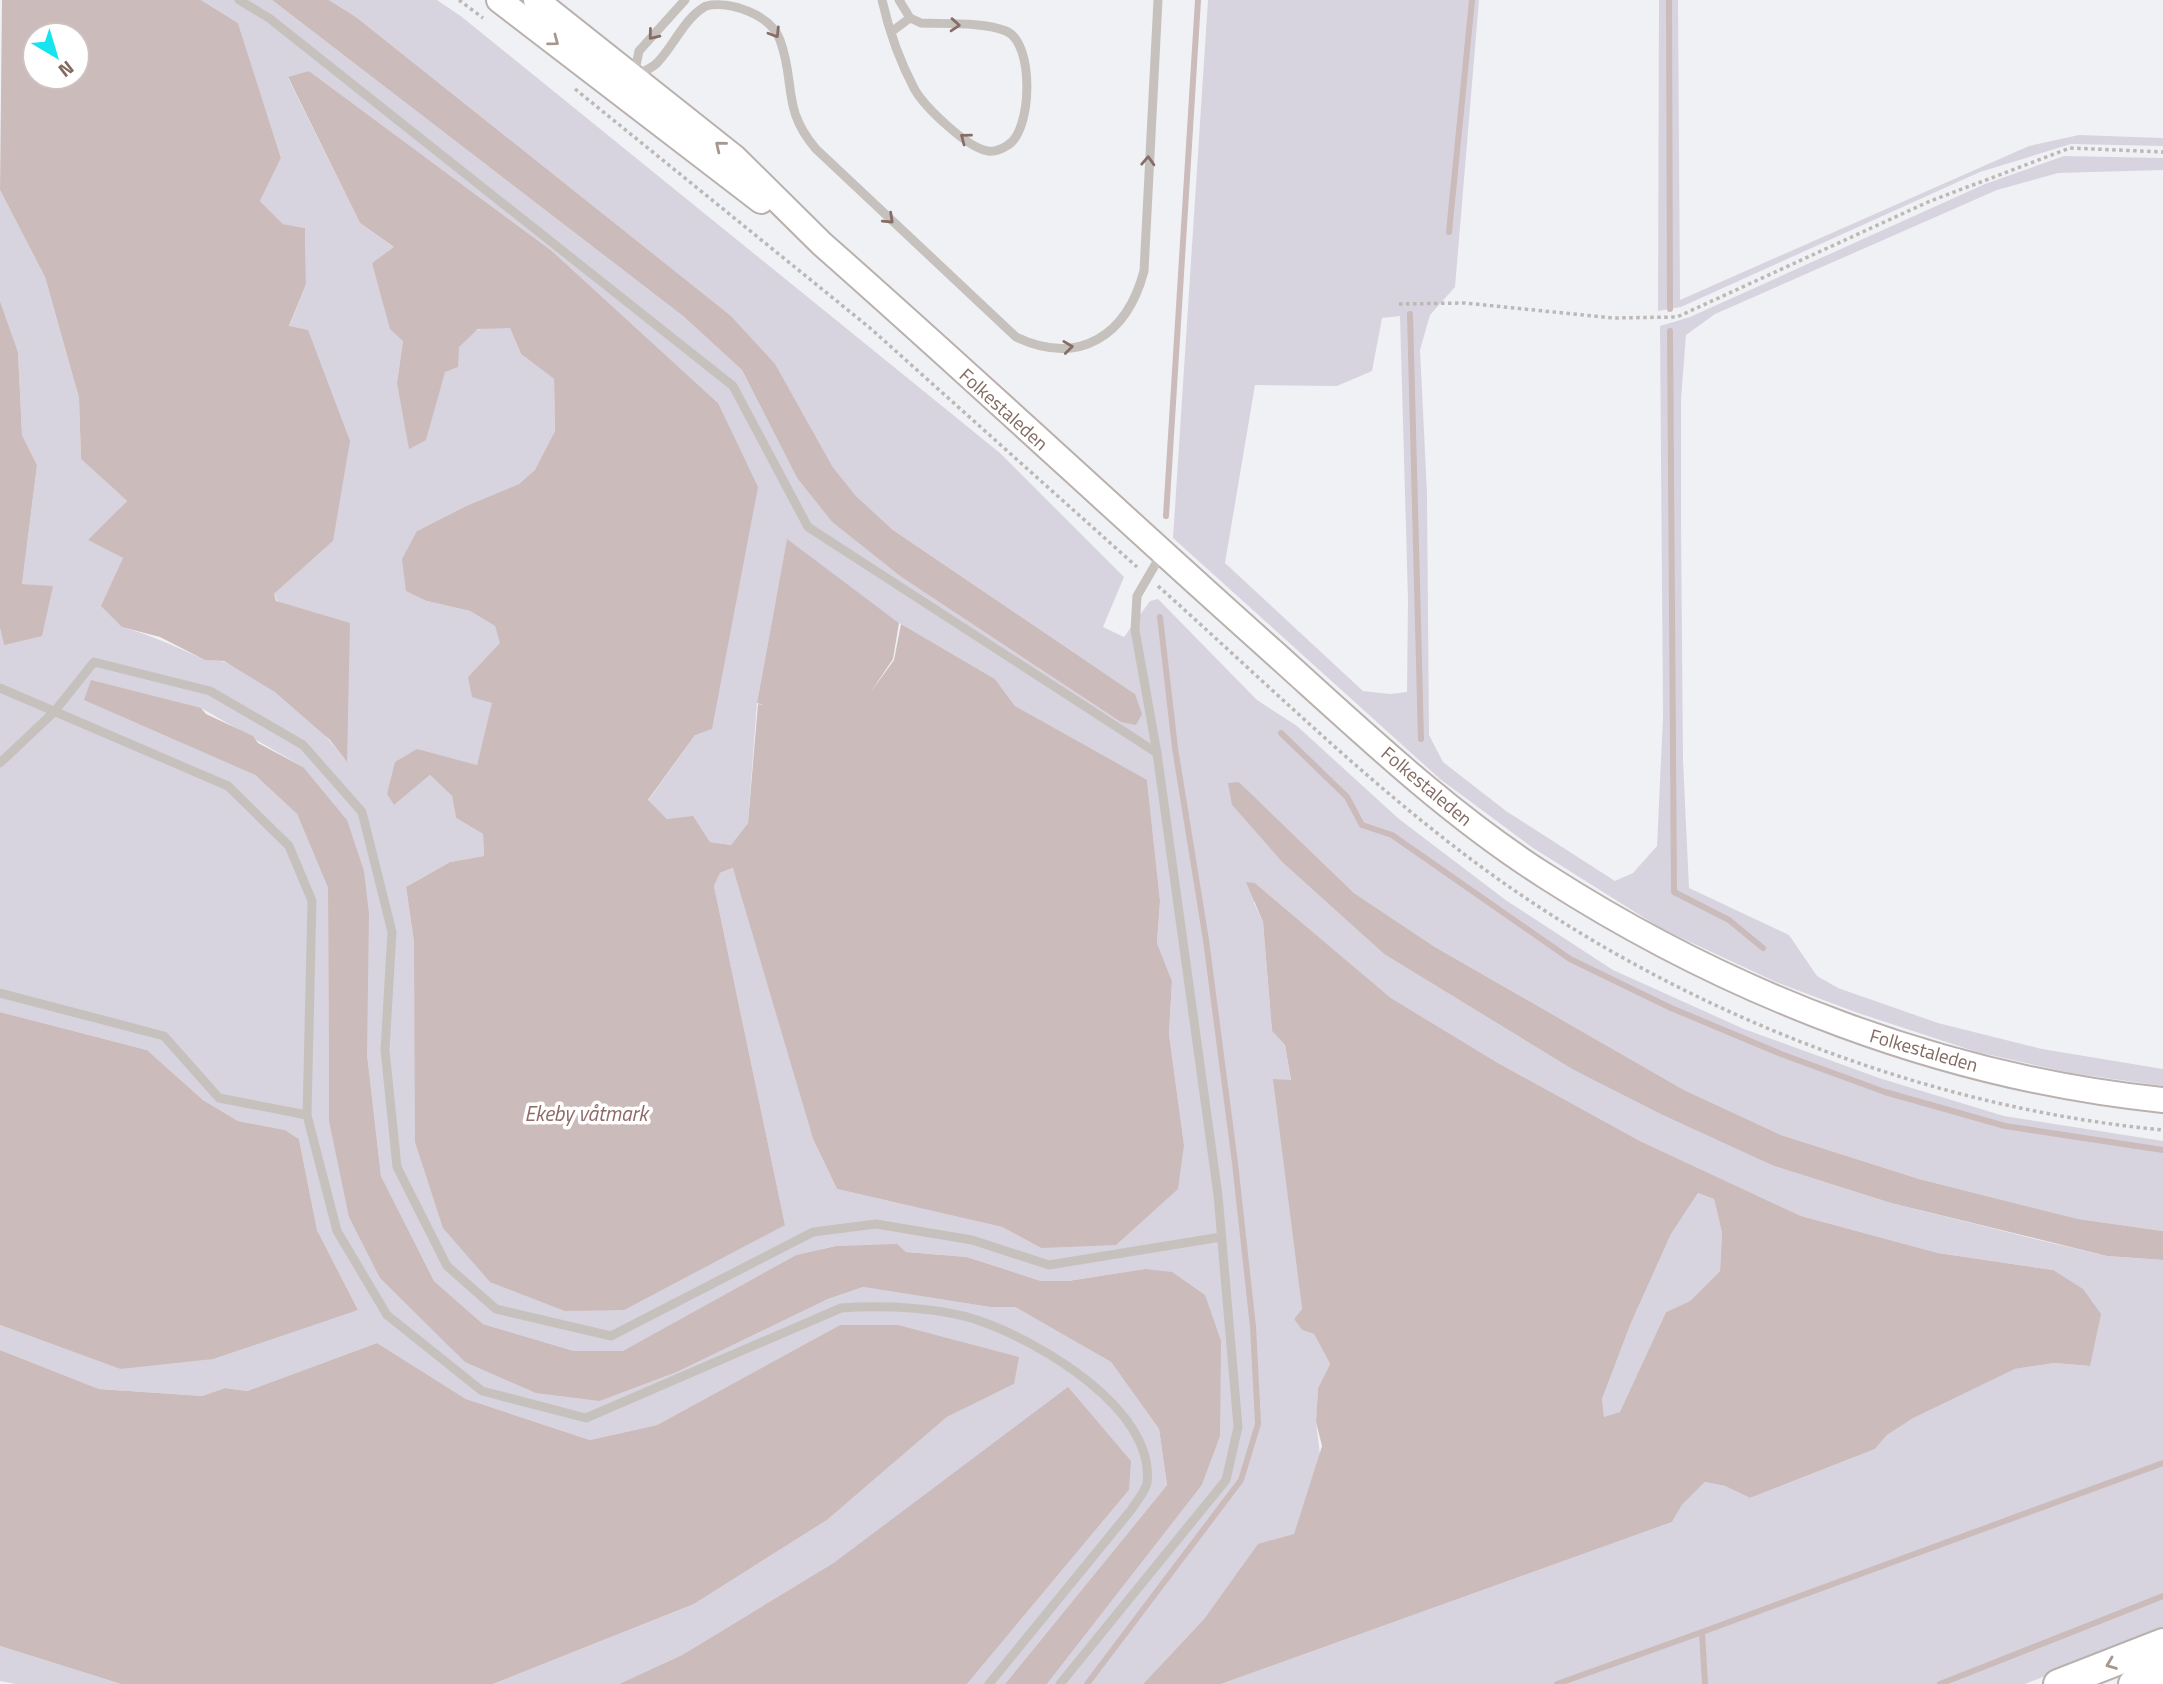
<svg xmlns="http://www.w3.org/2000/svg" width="2163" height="1684" font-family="'Titillium Web',sans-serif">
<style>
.green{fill:#d8d4df;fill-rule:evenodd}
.water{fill:#cbbbba;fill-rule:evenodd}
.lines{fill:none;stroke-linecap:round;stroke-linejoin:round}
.stream{stroke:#cbbbba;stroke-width:6}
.secondary-casing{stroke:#bab1ae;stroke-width:28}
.trunk-casing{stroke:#b7b1af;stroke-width:32}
.path{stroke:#bcb8b6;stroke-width:3.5;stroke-dasharray:3.5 3.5;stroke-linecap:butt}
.service{stroke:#c7c1be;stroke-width:9}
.secondary{stroke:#fff;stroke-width:24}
.trunk{stroke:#fff;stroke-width:28}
.oneway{stroke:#866e66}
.oneway2{stroke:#a89790}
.labels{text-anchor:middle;stroke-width:7;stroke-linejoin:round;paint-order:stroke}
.street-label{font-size:19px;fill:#836a61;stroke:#fff}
.water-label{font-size:21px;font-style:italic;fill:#8f6966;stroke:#fff}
</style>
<rect width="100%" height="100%" fill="#f0f1f5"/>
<g class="green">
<path d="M201 0H272L683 316 742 370 797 478 832 522 900 576 1135 694 893 530 856 496 832 466 730 315 356 17 329 0H437L462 17 1000 453 1124 577 1103 627 1124 637 1150 601 1158 599 1257 700 1297 726 1399 819 1507 901 1613 970 1744 1029 1879 1078 2004 1116 2163 1141V1231L2078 1219 1919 1179 1781 1135 1684 1090 1435 947 1354 893 1239 782 1232 805 1282 862 1384 954 1572 1069 1774 1166 1891 1203 2039 1240 2107 1256 2163 1260V1629L2025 1684H1221L1672 1522 1682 1505 1705 1482 1725 1486 1750 1498 1875 1449 1887 1435 1913 1417 2015 1369 2054 1363 2090 1366 2053 1270 1938 1253 1801 1216 1640 1141 1498 1063 1391 998 1255 883 1254 903 1263 922 1272 1031 1285 1045 1291 1081 1274 1079 1302 1309 1294 1319 1302 1330 1314 1334 1330 1364 1318 1388 1316 1422 1320 1454 1294 1535 1258 1545 1204 1619 1143 1684H1047L1202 1485 1220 1435 1145 1269 1068 1281H1041L967 1257 906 1252 897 1245 836 1246 796 1255 624 1351H574L483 1324 434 1281 381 1176 367 1054 303 767 201 708 85 700 255 775 297 814 328 888 329 1121 380 1278 600 1401 677 1372 828 1299 863 1287 990 1307H1015L1111 1362 1159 1429 1167 1485 1005 1684H967L1129 1490 835 1562 682 1655 619 1684H493L694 1604 827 1520 947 1417 1014 1384 840 1325 657 1425 590 1440 466 1399 377 1343 247 1391 225 1388 202 1396 99 1389 0 1350V1325L120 1369 358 1310 317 1230 299 1139 285 1130 238 1121 203 1100 147 1050 0 1012V628L4 645 53 587 22 584 37 465 22 435 18 352 0 301V190L45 277 79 398 81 459 127 501 89 540 123 558 122 627C151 635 174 646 201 658 209 662 219 659 227 663 272 684 317 721 346 761L274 594 333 541 289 327 306 284 305 228 283 224 260 201 281 158 238 23ZM309 71 552 251 718 403 695 735 648 801 667 819 693 817 710 842 731 845 748 823 757 703 787 540 899 623 995 679 1015 706 1147 781 1160 901 1157 943 1172 981 1169 1034 1184 1145 1041 1248 1002 1227 837 1189 813 1139 734 868 720 873 714 886 785 1225 415 978 414 942 406 887 450 862 484 856 483 834 456 818 452 796 430 775 394 805 387 793 417 750 477 765 493 703 468 677 501 643 495 626 470 611 427 601 417 531 466 506 519 484 535 471 555 431 554 379 521 354 510 328C500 328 484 326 476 331 442 351 436 405 426 440L397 383 403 341 372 263 395 248 360 223 288 78Z"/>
<path d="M1208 0H1479L1455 287 1430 315 1420 350 1427 493 1429 735 1443 762 1506 811 1615 881 1633 873 1657 846 1663 717 1660 326 1690 317 1985 184 2064 156 2163 158V170L2058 173 1997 190 1715 314 1686 335 1681 399V522L1683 760 1689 888 1789 935 1817 976 1838 988 1938 1023 2042 1049 2163 1069V1086L2070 1073 1977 1052 1855 1012 1776 982 1662 929 1533 848 1440 779 1173 538ZM1400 316 1408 600 1407 692 1390 694 1363 691 1225 563 1255 385 1337 386 1372 371 1382 318Z"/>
<path d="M1659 0H1678L1680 300 2029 146 2079 135 2163 138V146L2071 144 1980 172 1681 307 1658 311Z"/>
<path d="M1698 1193 1714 1199 1722 1233 1720 1271 1690 1301 1666 1312 1620 1413 1604 1418 1602 1399 1631 1323 1671 1234Z"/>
<path d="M0 1646 121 1684H16L0 1681Z"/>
</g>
<g class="water">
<path d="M2 0H201L238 23 281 158 260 201 283 224 305 228 306 284 289 326 308 330 350 441 333 541 274 594 276 601 350 623 347 762 330 740 275 692 224 661 205 660 160 637 122 627 101 606 123 558 88 540 127 501 81 459 79 398 45 277 0 190ZM35 35H77V77H35Z"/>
<path d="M272 0H329L356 17 730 315 775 364 832 466 856 496 893 530 1135 694 1142 714 1136 725 1121 722 900 576 832 522 797 478 742 370 683 316Z"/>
<path d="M309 71 552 251 718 403 758 487 712 729 695 735 648 800 667 819 693 816 710 842 731 845 748 823 758 704 763 705 757 703 787 539 899 623 893 659 870 693 894 660 901 624 995 679 1015 706 1147 780 1160 901 1157 943 1172 981 1169 1034 1184 1145 1178 1189 1116 1245 1041 1248 1002 1227 837 1189 813 1139 733 868 720 873 714 886 785 1225 624 1310 565 1311 490 1282 443 1228 415 1142 414 942 406 887 450 862 484 856 483 834 456 818 452 796 430 775 394 805 387 794 395 762 417 749 477 765 492 703 472 697 468 677 500 643 495 626 470 611 427 601 406 591 402 559 417 531 466 506 519 484 535 470 555 431 554 379 521 354 510 328 478 329 459 347 458 367 445 372 426 440 409 449 397 383 403 341 390 329 372 263 394 247 360 223 288 77Z"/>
<path d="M0 301 18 352 22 435 37 465 22 584 53 586 42 636 4 645 0 628Z"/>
<path d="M91 680 201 708 206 714 253 736 258 743 303 767 347 820 364 871 369 914 367 1054 381 1176 434 1281 483 1324 574 1351H623L796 1255 836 1246 897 1244 906 1252 967 1257 1041 1281H1068L1145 1269 1172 1272 1205 1295 1221 1341 1220 1436 1202 1485 1047 1684H1005L1167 1485 1159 1429 1111 1362 1015 1307H990L863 1287 828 1299 677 1372 600 1401 536 1393 465 1362 380 1278 349 1217 329 1121 328 888 297 814 255 775 84 700Z"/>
<path d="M1239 782 1354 893 1435 947 1684 1090 1781 1135 1919 1179 2078 1219 2163 1231V1260L2107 1256 1891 1203 1774 1166 1663 1115 1572 1069 1384 954 1282 862 1232 805 1228 783Z"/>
<path d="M1246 882 1255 883 1391 998 1498 1063 1640 1141 1801 1216 1938 1253 2053 1270 2083 1289 2101 1314 2090 1366 2054 1363 2015 1369 1913 1418 1887 1435 1875 1449 1750 1498 1725 1486 1705 1482 1682 1505 1672 1522 1221 1684H1143L1204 1619 1258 1544 1294 1534 1322 1446 1316 1422 1318 1388 1330 1364 1314 1334 1302 1330 1294 1319 1302 1309 1273 1079 1291 1080 1285 1045 1272 1031 1263 922ZM1698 1193 1714 1199 1722 1233 1720 1271 1690 1301 1666 1312 1620 1412 1604 1417 1602 1399 1631 1323 1671 1234Z"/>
<path d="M0 1012 147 1050 203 1100 238 1121 285 1130 299 1139 317 1230 358 1310 213 1359 120 1369 0 1325Z"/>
<path d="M840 1325H898L1019 1357 1014 1384 947 1417 827 1520 694 1604 493 1684H121L0 1646V1350L99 1389 202 1396 225 1388 247 1391 377 1343 466 1399 590 1440 657 1425Z"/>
<path d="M1068 1387 1131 1461 1129 1490 967 1684H619L682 1655 835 1562Z"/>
</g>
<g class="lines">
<g class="stream">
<path d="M1669 0 1670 309"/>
<path d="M1449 232 1472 0"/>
<path d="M1410 314 1421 739"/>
<path d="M1670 331 1674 892 1729 920 1763 948"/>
<path d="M1166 516 1198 0"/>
<path d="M1281 733 1347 797 1362 825 1392 835 1570 959 1671 1008 1781 1054 1885 1092 2005 1126 2163 1150"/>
<path d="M1087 1684 1241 1480 1258 1424 1253 1327 1235 1163 1206 940 1175 748 1160 617"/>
<path d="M1557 1684 1702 1632"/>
<path d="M1705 1684 1702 1632 2163 1463"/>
<path d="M1940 1684 2163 1596"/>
</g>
<defs>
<g id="secondary">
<path d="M499 0 761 201"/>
<path d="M536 0 735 158 822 244C973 377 1120 515 1270 649 1359 729 1446 813 1547 877 1731 995 1945 1078 2163 1100"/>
</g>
<g id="trunk">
<path d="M2058 1684 2163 1643"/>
<path d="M2133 1684 2163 1672"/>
</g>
</defs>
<use href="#secondary" class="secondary-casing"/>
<use href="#trunk" class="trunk-casing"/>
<g class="path">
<path d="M459 0 483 18"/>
<path d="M575 89 870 328 1137 567"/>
<path d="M1399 304 1465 303 1613 318 1677 317 1928 202 2070 148 2163 152"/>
<path d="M1158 586C1261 678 1361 777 1472 860 1667 1006 1919 1107 2163 1130"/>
</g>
<g class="service">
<path d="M239 0 269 18 733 386 808 527 1157 753"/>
<path d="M882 0C889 31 900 62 915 90 925 107 967 148 988 151 994 152 1002 149 1008 145 1032 131 1035 43 1006 31 985 22 945 24 921 23L910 18 899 0"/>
<path d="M891 32 910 18"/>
<path d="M634 75 639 51 685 0"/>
<path d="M634 76C642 72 651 69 657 63 674 46 684 18 706 6 730 0 771 15 780 40 796 83 781 108 816 149L1016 337C1080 367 1127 335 1144 271L1158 0"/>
<path d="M0 688 228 786 289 846 312 901 307 1115 337 1231 387 1315 482 1391 586 1418 841 1308C882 1305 941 1307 980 1321 1038 1341 1156 1409 1147 1483 1146 1491 1135 1503 1131 1510L989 1684"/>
<path d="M0 763 54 712 94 662 210 691 303 745 362 812 392 932 385 1050 397 1167 447 1266 496 1309 611 1336 813 1232 876 1224 972 1240 1049 1265 1221 1237"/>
<path d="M0 993 164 1036 219 1098 307 1115"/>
<path d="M1060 1684 1226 1480 1238 1427 1218 1195 1157 753 1135 630 1137 596 1162 553"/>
</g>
<use href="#secondary" class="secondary"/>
<use href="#trunk" class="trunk"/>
</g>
<defs><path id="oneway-chevron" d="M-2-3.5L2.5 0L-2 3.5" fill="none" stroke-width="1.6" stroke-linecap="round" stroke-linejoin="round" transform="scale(1.75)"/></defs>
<g class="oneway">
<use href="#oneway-chevron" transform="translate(955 25) rotate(4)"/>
<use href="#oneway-chevron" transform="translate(775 33) rotate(58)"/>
<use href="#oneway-chevron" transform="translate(653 35) rotate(129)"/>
<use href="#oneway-chevron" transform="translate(965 138) rotate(-143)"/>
<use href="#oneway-chevron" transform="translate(1148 161) rotate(-87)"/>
<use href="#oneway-chevron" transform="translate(889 219) rotate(43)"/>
<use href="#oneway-chevron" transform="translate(1068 347) rotate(-7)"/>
</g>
<g class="oneway2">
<use href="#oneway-chevron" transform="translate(554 41) rotate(37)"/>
<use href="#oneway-chevron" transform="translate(720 146) rotate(-141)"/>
<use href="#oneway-chevron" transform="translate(2111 1664) rotate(159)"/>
</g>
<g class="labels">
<g class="street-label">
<text transform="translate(1004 409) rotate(42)" y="7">Folkestaleden</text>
<text transform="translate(1427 786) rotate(40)" y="7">Folkestaleden</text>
<text transform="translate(1924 1050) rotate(16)" y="7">Folkestaleden</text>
</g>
<g class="water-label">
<text x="586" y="1121">Ekeby våtmark</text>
</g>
</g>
<g transform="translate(56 56) rotate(142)"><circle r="33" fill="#ffffff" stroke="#cdc3c0" stroke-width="2"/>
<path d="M0-5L12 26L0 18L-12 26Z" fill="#16e4ef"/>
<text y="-10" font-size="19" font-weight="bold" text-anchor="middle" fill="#836a61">N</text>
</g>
</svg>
